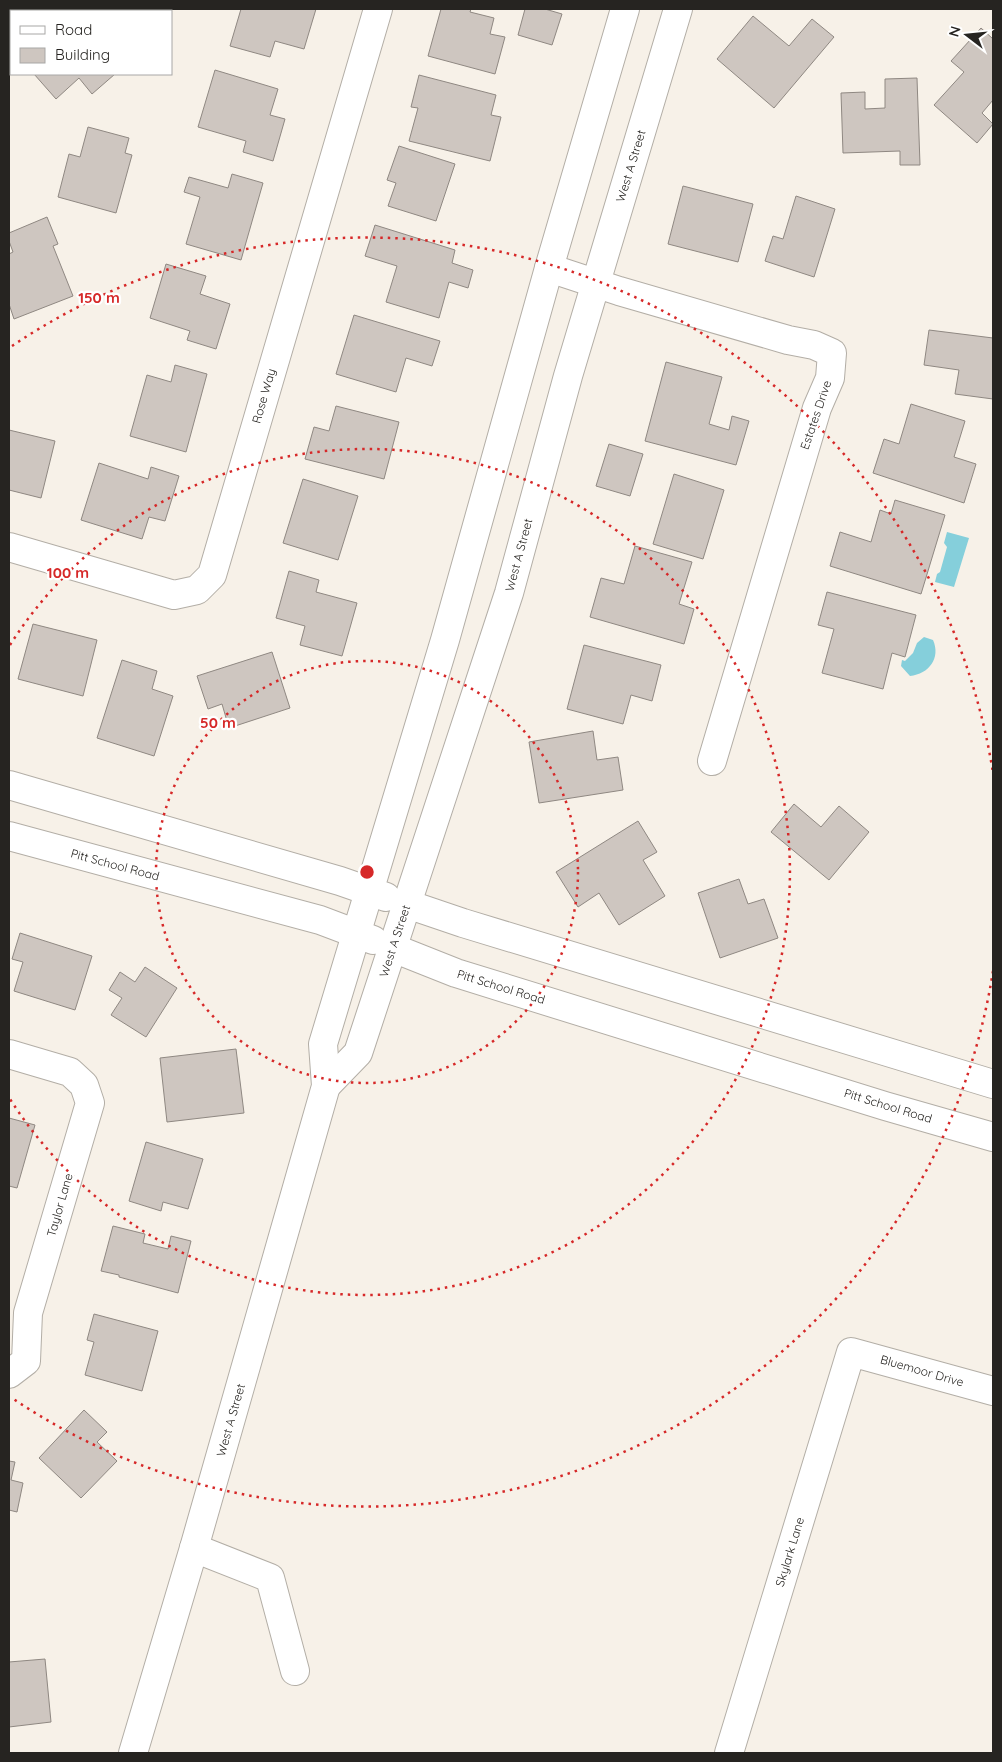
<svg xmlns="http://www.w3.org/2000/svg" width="1002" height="1762" font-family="Quicksand,sans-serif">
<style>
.water{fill:#85cfdb}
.building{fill:#cec6c0;stroke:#8f8882}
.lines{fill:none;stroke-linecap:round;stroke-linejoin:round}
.minor-casing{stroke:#b3aea6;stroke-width:30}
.major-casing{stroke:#b3aea6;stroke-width:30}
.minor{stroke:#fff;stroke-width:28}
.major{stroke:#fff;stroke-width:28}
.ring{fill:none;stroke:#d62828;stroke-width:2.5;stroke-dasharray:2.5 5}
.labels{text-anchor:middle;stroke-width:4.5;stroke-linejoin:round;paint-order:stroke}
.street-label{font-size:12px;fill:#262421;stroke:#fff}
.centre{fill:#d62828;stroke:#fff;stroke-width:2.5}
.ring-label{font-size:15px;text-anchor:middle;font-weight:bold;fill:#d62828;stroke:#fff;stroke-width:4.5;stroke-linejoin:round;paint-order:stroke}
</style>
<rect width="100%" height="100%" fill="#f7f1e8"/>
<g class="water">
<path d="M947 532 969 538 954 587 935 582 937 574 940 572 947 547 944 543Z"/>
<path d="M924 637 933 640C941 658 929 674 910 676L901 666 902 660 905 661 913 653 917 643Z"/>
</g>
<g class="building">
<path d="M241 9H316L304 49 275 41 270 57 230 46Z"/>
<path d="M441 9H471L470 12 494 18 490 34 505 37 495 74 428 56Z"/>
<path d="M525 9H545L562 14 552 45 518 35Z"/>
<path d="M753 16 789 46 812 19 834 37 774 108 717 59Z"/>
<path d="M981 28 993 39V100L982 113 993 124 977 143 934 105 964 72 951 61Z"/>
<path d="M215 70 278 89 270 115 285 119 273 161 243 152 246 141 198 127Z"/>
<path d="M34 74H115L92 94 79 78 56 99Z"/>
<path d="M419 75 496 95 491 115 501 117 490 161 409 141 418 108 411 107Z"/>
<path d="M917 78 920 165H900V151L843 153 841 93 865 92V109L885 108V79Z"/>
<path d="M88 127 129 138 125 153 132 155 116 213 58 197 69 154 80 157Z"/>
<path d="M399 146 455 164 436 221 388 206 396 183 387 180Z"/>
<path d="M232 174 263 183 241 260 186 244 200 197 184 192 189 177 228 188Z"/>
<path d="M683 186 753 204 738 262 668 244Z"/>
<path d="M796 196 835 209 814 277 765 261 773 236 783 239Z"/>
<path d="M47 217 58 244 53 246 73 296 14 319 9 304V254L13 252 9 241V233Z"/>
<path d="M375 225 455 250 452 263 473 270 468 288 449 282 439 318 386 302 397 266 365 256Z"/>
<path d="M166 264 206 276 200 294 230 304 216 349 187 340 190 331 150 318Z"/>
<path d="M354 315 440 341 432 366 406 358 396 392 336 374Z"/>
<path d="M929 330 993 338V399L955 394 959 370 924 365Z"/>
<path d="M666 362 722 377 709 424 729 430 732 416 749 421 736 465 645 441Z"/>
<path d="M175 365 207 374 186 452 130 436 147 375 171 382Z"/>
<path d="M911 404 965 421 954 457 976 464 964 503 873 473 884 439 899 444Z"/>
<path d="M336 406 399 422 384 479 305 459 314 427 329 431Z"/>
<path d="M9 430 55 441 41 498 9 490Z"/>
<path d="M609 444 643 454 630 496 596 486Z"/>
<path d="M99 463 148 479 151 467 179 476 165 521 149 517 142 539 81 520Z"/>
<path d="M674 474 724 490 703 559 653 544Z"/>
<path d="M303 479 358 496 338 560 283 543Z"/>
<path d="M895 500 945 515 921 594 830 566 840 532 871 542 880 510 891 514Z"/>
<path d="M635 546 692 562 679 604 694 609 684 644 590 617 601 578 624 584Z"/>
<path d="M289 571 319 580 316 592 357 603 342 656 300 645 305 626 276 618Z"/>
<path d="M827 592 916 615 905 657 892 653 883 689 822 673 834 629 818 625Z"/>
<path d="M33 624 97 640 83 696 18 679Z"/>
<path d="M584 645 661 665 652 701 631 695 623 724 567 709Z"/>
<path d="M272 652 290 708 229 728 222 704 208 709 197 676Z"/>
<path d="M122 660 157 671 152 689 173 696 154 756 97 738Z"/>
<path d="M593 731 597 760 618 757 623 790 539 803 529 742Z"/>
<path d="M794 804 821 827 839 806 869 832 829 880 771 832Z"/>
<path d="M638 821 657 852 643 860 665 896 619 925 599 893 578 907 556 872Z"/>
<path d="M739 879 748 904 764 899 778 938 720 958 698 893Z"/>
<path d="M20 933 92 956 75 1010 14 991 23 962 12 959Z"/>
<path d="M145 967 177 988 146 1037 111 1015 122 998 109 990 120 972 135 982Z"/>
<path d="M236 1049 244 1113 167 1122 160 1058Z"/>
<path d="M9 1118 35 1125 17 1188 9 1186Z"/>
<path d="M146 1142 203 1159 188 1209 163 1202 161 1211 129 1201Z"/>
<path d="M113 1226 145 1234 143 1243 168 1249 171 1236 191 1241 178 1293 119 1277V1275L101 1271Z"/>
<path d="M94 1314 158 1331 142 1391 85 1375 94 1342 87 1340Z"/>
<path d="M84 1410 107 1432 97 1442 117 1461 81 1498 39 1458Z"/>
<path d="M9 1461 15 1462 11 1480 23 1483 17 1512 9 1510Z"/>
<path d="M45 1659 51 1722 9 1727V1662Z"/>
</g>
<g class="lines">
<defs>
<g id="minor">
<path d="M549 268 619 291 788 340 814 345 832 353 830 378 817 408 712 761"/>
<path d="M9 547 174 595 197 590 212 575 378 9"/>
<path d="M407 904 463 923 993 1084"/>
<path d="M393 948 456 973 885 1106 993 1137"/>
<path d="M9 1054 70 1072 84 1085 90 1103 28 1313 26 1361 9 1374"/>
<path d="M194 1548 270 1578 295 1671"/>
<path d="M729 1753 851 1352 993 1391"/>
</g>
<g id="major">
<path d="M9 785 340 881 386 897"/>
<path d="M9 836 320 920 373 940"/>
<path d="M326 1086 358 1053 509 593 568 376 678 9"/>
<path d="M133 1753 194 1548 326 1086 323 1044 445 640 549 268 625 9"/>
</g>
</defs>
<use href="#minor" class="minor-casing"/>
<use href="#major" class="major-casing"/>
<use href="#minor" class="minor"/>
<use href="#major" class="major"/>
</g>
<g class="ring">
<circle cx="367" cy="872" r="211"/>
<path d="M10 645A423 423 0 1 1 10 1099"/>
<path d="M993 971A634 634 0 0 1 12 1398M12 346A634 634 0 0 1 993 773"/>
</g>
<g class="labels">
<g class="street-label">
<text transform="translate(631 166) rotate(-73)" y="4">West A Street</text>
<text transform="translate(264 396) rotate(-74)" y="4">Rose Way</text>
<text transform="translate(816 415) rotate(-71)" y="4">Estates Drive</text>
<text transform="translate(519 555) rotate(-75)" y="4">West A Street</text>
<text transform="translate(115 865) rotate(15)" y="4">Pitt School Road</text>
<text transform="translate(395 941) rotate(-72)" y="4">West A Street</text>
<text transform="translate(501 987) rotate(17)" y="4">Pitt School Road</text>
<text transform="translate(888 1106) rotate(17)" y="4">Pitt School Road</text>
<text transform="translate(60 1205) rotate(-74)" y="4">Taylor Lane</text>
<text transform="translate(922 1371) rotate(16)" y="4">Bluemoor Drive</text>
<text transform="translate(231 1420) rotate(-74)" y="4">West A Street</text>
<text transform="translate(790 1552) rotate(-73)" y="4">Skylark Lane</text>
</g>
</g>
<circle cx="367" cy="872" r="8" class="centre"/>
<g class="ring-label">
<text x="99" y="303">150 m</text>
<text x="68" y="578">100 m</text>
<text x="218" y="728">50 m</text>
</g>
<rect width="1002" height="1762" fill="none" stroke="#262421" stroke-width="20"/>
<rect x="10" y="10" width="162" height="65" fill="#ffffff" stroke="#a8a7a6"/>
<rect x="20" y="26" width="25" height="8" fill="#ffffff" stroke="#a8a7a6"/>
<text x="55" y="35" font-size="15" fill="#262421">Road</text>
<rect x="20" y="48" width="25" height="15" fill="#cec6c0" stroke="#a8a7a6"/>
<text x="55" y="60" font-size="15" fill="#262421">Building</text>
<g transform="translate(967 35) rotate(286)" stroke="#ffffff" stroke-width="4" paint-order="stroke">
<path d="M0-4L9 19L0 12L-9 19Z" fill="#262421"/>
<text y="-8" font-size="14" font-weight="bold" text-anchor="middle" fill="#262421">N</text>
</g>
</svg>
